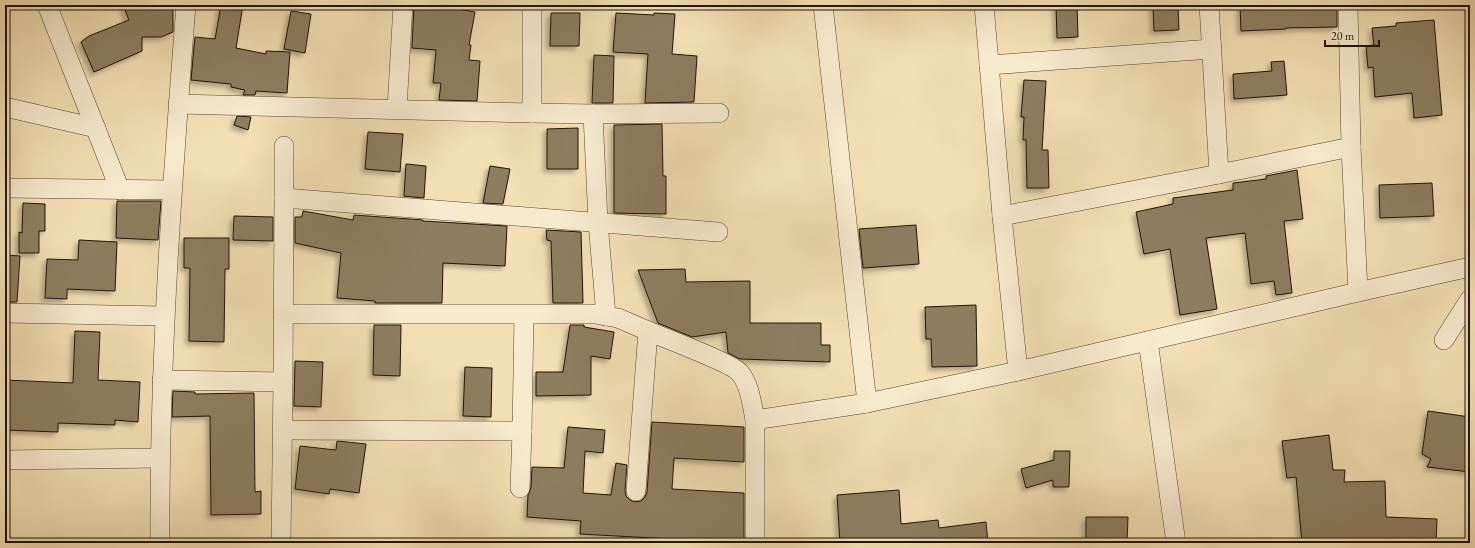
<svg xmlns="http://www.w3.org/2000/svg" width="1475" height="548" font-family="'EB Garamond',serif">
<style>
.building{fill:#8d7e60;stroke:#1f1406;filter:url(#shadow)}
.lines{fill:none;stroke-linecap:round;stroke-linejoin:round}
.street-casing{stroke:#544732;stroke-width:20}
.street{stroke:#f7ebce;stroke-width:19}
</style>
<defs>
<filter id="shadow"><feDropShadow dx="-3.5" dy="3.5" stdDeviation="2" flood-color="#0004"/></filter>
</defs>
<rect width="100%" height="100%" fill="#f2e0b4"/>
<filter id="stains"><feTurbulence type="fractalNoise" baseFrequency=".005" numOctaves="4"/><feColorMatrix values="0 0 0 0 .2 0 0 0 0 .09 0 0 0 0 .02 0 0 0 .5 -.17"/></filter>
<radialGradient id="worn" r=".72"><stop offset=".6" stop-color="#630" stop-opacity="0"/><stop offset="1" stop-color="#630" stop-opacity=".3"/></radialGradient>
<g class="building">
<path d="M123 5H173V32L161 37H142V51L94 72 81 42 89 36 129 20Z"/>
<path d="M221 5H243L236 48 266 54V51L290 52 287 93 256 91 255 95H243L245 90 231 87V84L191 80 195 37 215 39Z"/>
<path d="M1056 5H1077L1078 37 1057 38Z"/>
<path d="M1153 5H1178L1179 30 1154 31Z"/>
<path d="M1240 5H1337V27L1286 28V29L1241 31Z"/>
<path d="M414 6 452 8 475 12 469 45H471L469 60 480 61 477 101 439 100 441 83H433L436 50 412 48Z"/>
<path d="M291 11 311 14 305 53 284 49Z"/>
<path d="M551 13H580L579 46H550Z"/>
<path d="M616 13 654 15V13L675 14 672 54 697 56 694 102 645 103 648 54 613 52Z"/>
<path d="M1434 20 1442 115 1414 118 1412 93 1375 97 1373 67 1368 68 1366 46 1374 45 1372 28 1396 26V23Z"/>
<path d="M594 55 614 56 613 103H592Z"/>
<path d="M1284 61 1287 95 1234 99 1233 74 1272 71 1271 62Z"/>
<path d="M1024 80 1046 81 1042 150H1048L1049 188H1027L1026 140H1023L1024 117H1021Z"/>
<path d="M237 116 251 117 248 130 234 125Z"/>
<path d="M662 124 663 176H666V214L614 213V125Z"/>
<path d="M578 128V169H547V129Z"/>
<path d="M368 132 403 134 400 172 365 169Z"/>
<path d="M406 164 426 166 424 198 404 196Z"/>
<path d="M490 166 510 169 503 204 483 203Z"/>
<path d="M1297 170 1303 219 1284 221 1292 293 1276 295 1274 281 1251 284 1245 233 1206 238 1217 309 1180 315 1170 249 1144 254 1136 212 1173 204V198L1233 190V183L1266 179V176Z"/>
<path d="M1432 183 1434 216 1380 218 1379 185Z"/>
<path d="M117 201H161L158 240 116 238Z"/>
<path d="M23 203 45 204V231H39V253H19V232L22 233Z"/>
<path d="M303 211 353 220 354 215 423 220V221L507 226 505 266 443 263 442 303H375V301L337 298 341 253 295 243V217H302Z"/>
<path d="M234 216 273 217V241L233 240Z"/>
<path d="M916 225 919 264 863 268 859 229Z"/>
<path d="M546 230 581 232 583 303H553L551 241 547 240Z"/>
<path d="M184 238H229V269H225L224 342 189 341 190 268H184Z"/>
<path d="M79 240 117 242 115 291 67 289V299L45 298 47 259 78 260Z"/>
<path d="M5 255 20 256 17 302H5Z"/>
<path d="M685 269 686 282 750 281V323H821V345H830V362L740 359 728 353 726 332 692 337 658 323 638 270Z"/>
<path d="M976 305 977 366 932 367 931 339H926L925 307Z"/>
<path d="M374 325H401L400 376 373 375Z"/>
<path d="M570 325H584V327L614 332 610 359 591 356V395L536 396V372H563Z"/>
<path d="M75 331 100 332 98 380 140 382 138 422 115 420V425L58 423V432L5 430V380L73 383Z"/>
<path d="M295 361 323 362 321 407 294 406Z"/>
<path d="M465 367 492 368 491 417 463 416Z"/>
<path d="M173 391 195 392V394L254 393 255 492 261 491V514L211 515 210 416 172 417Z"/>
<path d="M1428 411 1470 417V472L1427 467 1431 459 1422 454Z"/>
<path d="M652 422 744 427V462L674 458 672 489 744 493V543L580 534 581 521 527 517 528 495 531 488 532 467 564 468 568 427 605 430 603 453 585 451 583 493 611 495 616 463 627 465 625 490 626 496 630 500 635 502 641 501 645 497 647 492Z"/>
<path d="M1329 435 1333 470H1345L1344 482 1385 481 1386 517 1437 519 1436 543H1302L1296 477 1287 478 1282 441Z"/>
<path d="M337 441 366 444 359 493 330 489 329 494 295 489 300 446 336 450Z"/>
<path d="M1054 451H1070L1069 487H1053V480L1026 488 1021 469 1054 460Z"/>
<path d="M899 490 901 524 938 520 939 528 986 522 988 543H840L837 495Z"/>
<path d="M1086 517H1128L1127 543H1086Z"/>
</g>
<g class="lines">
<defs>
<g id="street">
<path d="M47 5 120 190"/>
<path d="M984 5 1002 216"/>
<path d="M1209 5 1219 174 1351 147"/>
<path d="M1348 5 1351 147 1358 292"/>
<path d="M989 65 1212 49"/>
<path d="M178 104 532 113V5"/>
<path d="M5 107 96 128"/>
<path d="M397 109 403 5"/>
<path d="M532 113 593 114 719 113"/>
<path d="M593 114 598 222 606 316"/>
<path d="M5 188 171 190"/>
<path d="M284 198V146"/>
<path d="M5 313 164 316"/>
<path d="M283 314H595L618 318 648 331"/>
<path d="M1444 340 1470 299"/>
<path d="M1148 341 1176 543"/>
<path d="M1018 371 1358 292 1470 267"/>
<path d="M162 380 283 382 284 198 718 232"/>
<path d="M867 403 1018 371 1002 216 1219 174"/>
<path d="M283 430 522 431 524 315"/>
<path d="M5 460 159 458"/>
<path d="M520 488 522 431"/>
<path d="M636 491 648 331C664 338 732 363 740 373 750 385 752 405 755 420L867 403 823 5"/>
<path d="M160 543C159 363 172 184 186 5"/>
<path d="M281 543 283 382"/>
<path d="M755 543V420"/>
</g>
</defs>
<use href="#street" class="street-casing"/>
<use href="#street" class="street"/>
</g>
<rect width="1475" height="548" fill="none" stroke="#f2e0b4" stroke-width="20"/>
<rect x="6" y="6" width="1463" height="536" fill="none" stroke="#1f1406" stroke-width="2"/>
<rect x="10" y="10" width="1455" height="528" fill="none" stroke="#1f1406"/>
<path d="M1325 40v6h54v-6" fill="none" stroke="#1f1406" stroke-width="2"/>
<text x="1331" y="40" font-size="12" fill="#1f1406" stroke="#f7ebce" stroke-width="3" paint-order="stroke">20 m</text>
<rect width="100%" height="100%" filter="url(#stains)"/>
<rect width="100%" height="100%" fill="url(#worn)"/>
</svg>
